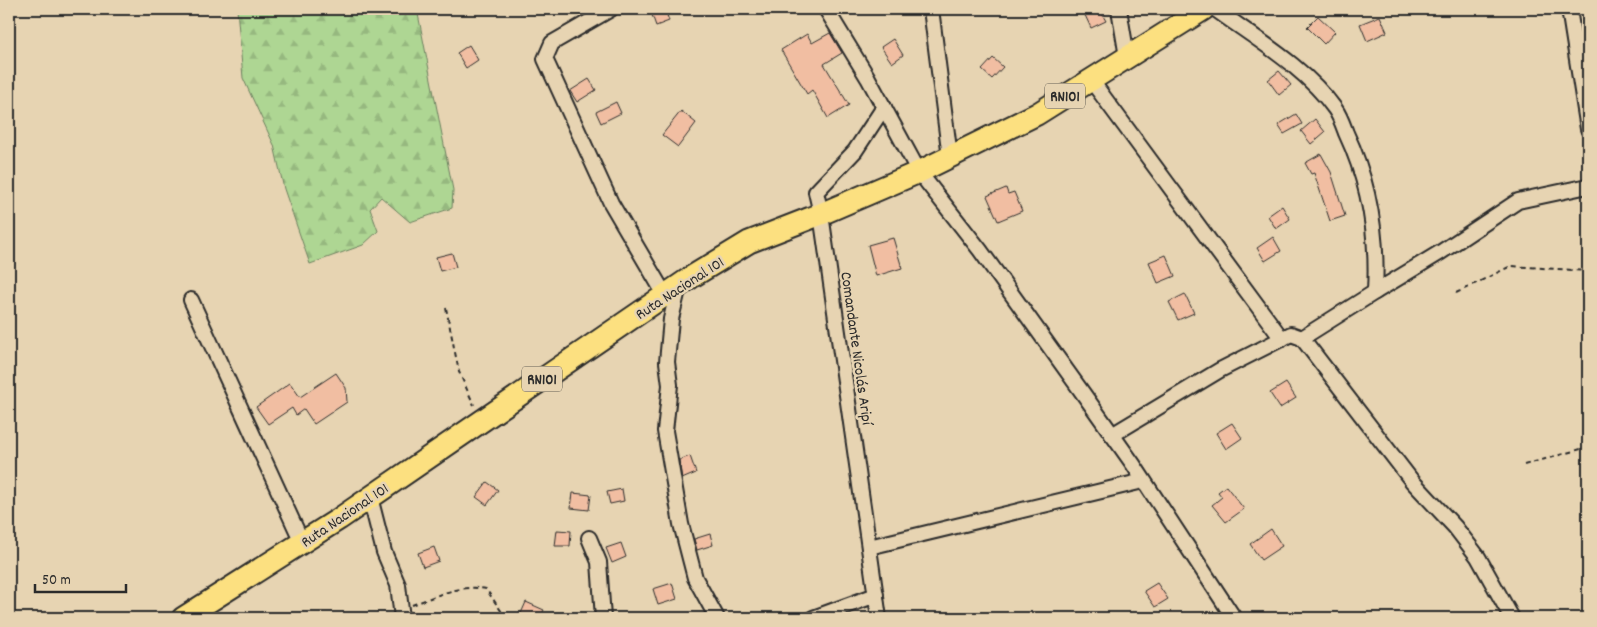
<svg xmlns="http://www.w3.org/2000/svg" width="1597" height="627" font-family="Dekko,sans-serif">
<style>
.forest{fill:url(#forest-firs);stroke:#6c805f}
.building{fill:#f1bea2;stroke:#2b2b2b}
.lines{fill:none;stroke-linecap:round;stroke-linejoin:round}
.minor-casing{stroke:#2b2b2b;stroke-width:18}
.primary-casing{stroke:#2b2b2b;stroke-width:25}
.path{stroke:#2b2b2b;stroke-width:2;stroke-dasharray:5 4;stroke-linecap:butt}
.minor{stroke:#e7d4b2;stroke-width:14}
.primary{stroke:#fce080;stroke-width:21}
.labels{text-anchor:middle;stroke-width:5;stroke-linejoin:round;paint-order:stroke}
.shield{fill:#e7d4b2;stroke:#635e54;stroke-width:1}
.shield-label{font-size:15px;font-weight:bold;fill:#2b2b2b}
.street-label{font-size:16px;fill:#2b2b2b;stroke:#e7d4b2}
</style>
<defs>
<pattern id="forest-firs" width="22" height="20" patternUnits="userSpaceOnUse" patternTransform="scale(1.25)"><rect width="22" height="20" fill="#aed693"/><path d="M5 1l3.5 6h-7zM16 11l3.5 6h-7z" fill="#96b87f"/></pattern>
</defs>
<rect width="100%" height="100%" fill="#e7d4b2"/>
<filter id="ink" filterUnits="userSpaceOnUse"><feTurbulence type="fractalNoise" baseFrequency=".02" numOctaves="2"/><feDisplacementMap in="SourceGraphic" scale="10" xChannelSelector="R" yChannelSelector="G"/><feConvolveMatrix kernelMatrix="1 2 1 2 8 2 1 2 1" color-interpolation-filters="sRGB"/></filter>
<g filter="url(#ink)">
<path class="forest" d="M237 9H417L453 190 452 208 410 222 381 197 370 209 378 231 363 245 310 264 284 189 274 145 243 78Z"/>
<g class="building">
<path d="M661 9H665L669 21 656 26 651 12Z"/>
<path d="M1093 9H1099L1106 21 1091 28 1084 13Z"/>
<path d="M1318 16 1335 32 1324 44 1307 27Z"/>
<path d="M1380 16 1387 32 1367 41 1360 24Z"/>
<path d="M830 33 842 53 824 64 849 105 828 118 812 90 807 94 781 50 807 34 812 43Z"/>
<path d="M893 39 903 55 892 63 881 47Z"/>
<path d="M469 45 478 60 466 68 457 53Z"/>
<path d="M993 58 1003 67 992 79 982 70Z"/>
<path d="M1279 71 1291 85 1279 95 1268 80Z"/>
<path d="M589 79 596 90 577 102 570 91Z"/>
<path d="M616 102 621 113 601 123 596 112Z"/>
<path d="M681 111 696 123 678 147 662 135Z"/>
<path d="M1296 114 1302 124 1284 134 1278 125Z"/>
<path d="M1315 119 1325 132 1311 144 1301 131Z"/>
<path d="M1321 154 1331 172 1345 216 1330 221 1314 173 1311 174 1305 163Z"/>
<path d="M1006 188 1008 194 1014 192 1022 211 998 221 987 196Z"/>
<path d="M1282 206 1290 219 1276 229 1268 216Z"/>
<path d="M1273 237 1281 251 1265 261 1257 248Z"/>
<path d="M893 238 902 268 876 276 868 245Z"/>
<path d="M452 253 456 267 440 271 436 257Z"/>
<path d="M1166 255 1175 276 1158 283 1149 262Z"/>
<path d="M1185 294 1194 313 1178 320 1169 302Z"/>
<path d="M336 373 346 388 347 402 314 424 304 409 296 415 292 408 268 424 256 407 290 383 300 397Z"/>
<path d="M1286 383 1296 398 1280 408 1270 393Z"/>
<path d="M1232 423 1242 438 1226 449 1216 433Z"/>
<path d="M690 456 696 473 682 479 679 460Z"/>
<path d="M487 482 498 490 487 505 476 497Z"/>
<path d="M1226 486 1244 509 1226 522 1212 505 1222 497 1218 492Z"/>
<path d="M622 489 624 501 610 504 607 492Z"/>
<path d="M573 493 591 495 589 510 571 508Z"/>
<path d="M1271 529 1282 546 1261 560 1250 544Z"/>
<path d="M557 530 571 531 570 546H555Z"/>
<path d="M710 534 713 545 697 550 694 539Z"/>
<path d="M621 543 626 557 612 563 606 548Z"/>
<path d="M434 547 439 561 423 567 418 553Z"/>
<path d="M672 583 677 599 658 605 653 589Z"/>
<path d="M1157 583 1168 599 1155 607 1144 591Z"/>
<path d="M526 602 544 610 540 618H519Z"/>
</g>
<g class="lines">
<defs>
<g id="minor">
<path d="M611 9 552 43 545 59 611 203 665 295"/>
<path d="M826 9 868 78 919 172 980 250 1082 392 1133 464 1234 618"/>
<path d="M931 9 950 157"/>
<path d="M1119 9 1127 57"/>
<path d="M1215 9C1256 39 1305 67 1335 109 1340 116 1343 125 1346 133 1370 184 1378 237 1375 292L1302 338"/>
<path d="M1569 9 1588 129"/>
<path d="M1091 80 1282 339"/>
<path d="M679 286 671 319 667 362 670 385 665 431 681 524 695 578 717 618"/>
<path d="M1375 292 1441 252 1518 201 1588 186"/>
<path d="M191 300 302 542"/>
<path d="M1112 435 1220 370 1291 334 1302 338 1412 481 1455 527 1478 557 1512 618"/>
<path d="M370 497 384 552 398 585 402 618"/>
<path d="M589 538 599 562 603 618"/>
<path d="M869 547 1143 481"/>
<path d="M813 618 876 595"/>
<path d="M879 618 821 214 816 192 855 151 884 107"/>
</g>
<path id="primary" d="M183 618 339 519 693 276 749 242 821 214 919 172 1037 114 1204 9"/>
</defs>
<use href="#minor" class="minor-casing"/>
<use href="#primary" class="primary-casing"/>
<g class="path">
<path d="M1456 293 1511 266 1588 271"/>
<path d="M446 308 459 372 474 405"/>
<path d="M1524 465 1588 447"/>
<path d="M412 605C436 596 460 584 486 589L506 618"/>
</g>
<use href="#minor" class="minor"/>
<use href="#primary" class="primary"/>
</g>
</g>
<g class="labels">
<g class="shield">
<rect x="1045" y="83.5" width="40" height="25" rx="4"/>
<rect x="522" y="366.5" width="40" height="25" rx="4"/>
</g>
<g class="shield-label">
<text x="1065" y="101">RN101</text>
<text x="542" y="384">RN101</text>
</g>
<g class="street-label">
<text transform="translate(679 287) rotate(-33)" y="6">Ruta Nacional 101</text>
<text transform="translate(858 348) rotate(82)" y="6">Comandante Nicolás Aripí</text>
<text transform="translate(344 514) rotate(-34)" y="6">Ruta Nacional 101</text>
</g>
</g>
<rect width="1597" height="627" fill="none" stroke="#e7d4b2" stroke-width="30"/>
<rect x="15" y="15" width="1567" height="597" fill="none" stroke="#2b2b2b" stroke-width="2" filter="url(#ink)"/>
<path d="M35 584v8h91v-8" fill="none" stroke="#2b2b2b" stroke-width="2.5"/>
<text x="42" y="584" font-size="15" fill="#2b2b2b" stroke="#e7d4b2" stroke-width="4" paint-order="stroke">50 m</text>
</svg>
